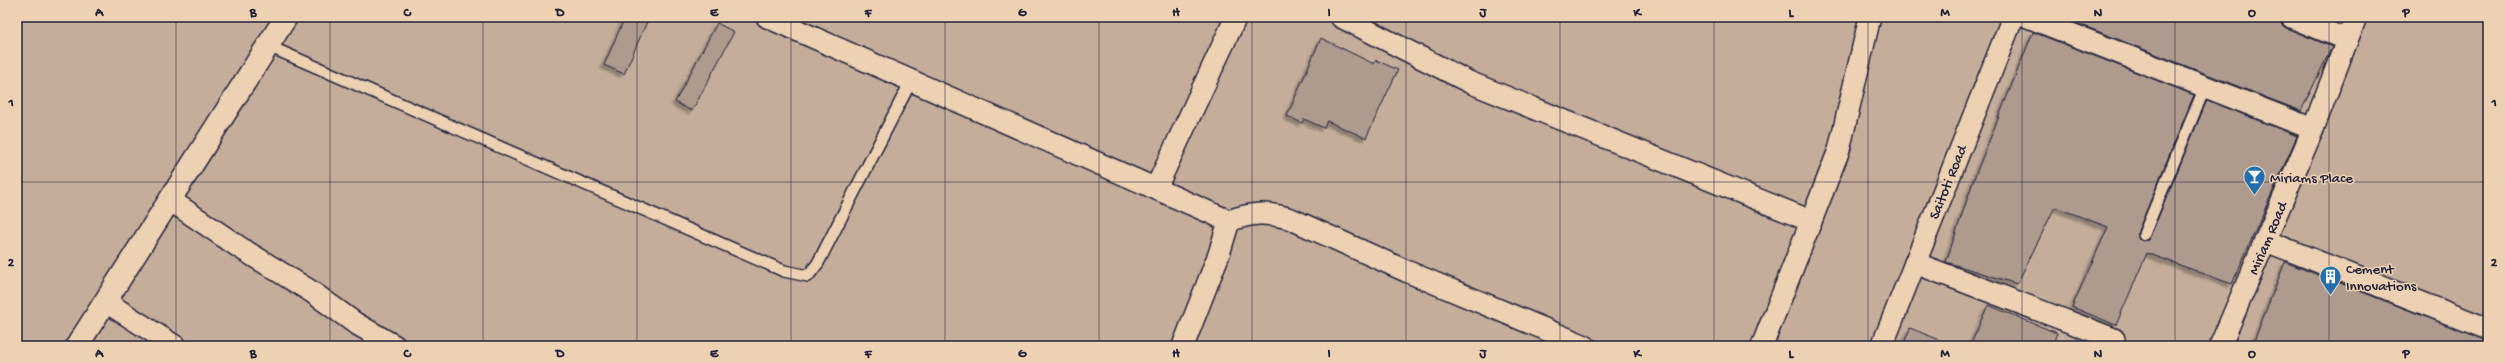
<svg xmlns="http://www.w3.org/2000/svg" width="2505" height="363" font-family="'Gochi Hand',sans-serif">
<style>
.green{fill:#c4ae9b;stroke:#73686b}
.building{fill:#ae9b8e;stroke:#22223b;filter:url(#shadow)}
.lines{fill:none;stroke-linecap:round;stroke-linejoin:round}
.service-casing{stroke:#22223b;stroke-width:14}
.minor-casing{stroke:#22223b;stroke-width:24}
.tertiary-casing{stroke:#22223b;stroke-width:25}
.service{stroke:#ecd1b3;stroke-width:11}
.minor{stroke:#ecd1b3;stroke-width:21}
.tertiary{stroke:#ecd1b3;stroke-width:22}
.grid{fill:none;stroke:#22223b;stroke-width:1;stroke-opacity:0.55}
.labels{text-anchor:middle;stroke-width:3;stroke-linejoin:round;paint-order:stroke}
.poi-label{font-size:15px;fill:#22223b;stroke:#ecd1b3;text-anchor:start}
.street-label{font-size:15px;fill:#22223b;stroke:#ecd1b3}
.neatline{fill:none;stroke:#22223b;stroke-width:1.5}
.grid-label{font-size:13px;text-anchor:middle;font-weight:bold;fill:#22223b}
</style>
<defs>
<filter id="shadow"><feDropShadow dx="-3.5" dy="3.5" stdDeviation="1" flood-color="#0004"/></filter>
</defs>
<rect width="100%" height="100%" fill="#e4caae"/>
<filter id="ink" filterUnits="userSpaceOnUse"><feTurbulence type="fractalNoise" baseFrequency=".025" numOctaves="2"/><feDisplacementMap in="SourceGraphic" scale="8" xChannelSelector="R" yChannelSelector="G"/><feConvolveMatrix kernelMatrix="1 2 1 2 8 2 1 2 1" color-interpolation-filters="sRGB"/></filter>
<g filter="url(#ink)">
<rect class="green" x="17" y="17" width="2471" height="329"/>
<g class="building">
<path d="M625 17H649L624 74 604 65Z"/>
<path d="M2061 17H2279L2281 24 2286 28 2332 47 2301 111Z"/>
<path d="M2323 17H2341L2338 23Z"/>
<path d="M717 23 734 32 692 111 675 102Z"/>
<path d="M2033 32 2194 95 2138 231V238L2142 241 2148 240 2150 237 2207 100 2297 136 2232 284 2147 253 2116 325 2072 307 2108 227 2055 207 2017 284 1946 262 1975 176Z"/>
<path d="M1321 38 1374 64 1376 60 1398 70 1366 138 1327 121 1324 128 1304 119 1302 123 1287 116Z"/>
<path d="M2285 262 2488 341V346H2252Z"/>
<path d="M1988 305 2057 333 2052 346H1970Z"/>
<path d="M1910 328 1952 345V346H1903Z"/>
</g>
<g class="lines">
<defs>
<g id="service">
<path d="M268 46 784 271 808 276 818 263 911 81"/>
<path d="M2144 234 2205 87"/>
</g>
<g id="minor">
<path d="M767 17 1229 221 1219 254 1183 346"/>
<path d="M1341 17 1469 82 1811 221"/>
<path d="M2028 17 2313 129"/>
<path d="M2291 17 2345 39"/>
<path d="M1156 188 1236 17"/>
<path d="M170 200 239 247 312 292 355 323 395 346"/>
<path d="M1229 221C1252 212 1268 212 1291 219L1406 271 1585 346"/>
<path d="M2266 241 2488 329"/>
<path d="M1915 263 2114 339"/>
<path d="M106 302 175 346"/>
<path d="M1762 346 1839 150 1870 17"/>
<path d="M1882 346 2013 17"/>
<path d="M2220 346 2313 129 2356 17"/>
</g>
<path id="tertiary" d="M77 346 286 17"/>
</defs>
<use href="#service" class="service-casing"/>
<use href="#minor" class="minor-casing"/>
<use href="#tertiary" class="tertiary-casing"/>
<use href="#service" class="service"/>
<use href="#minor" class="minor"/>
<use href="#tertiary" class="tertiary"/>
</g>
</g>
<path class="grid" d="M176 17V346M330 17V346M483 17V346M637 17V346M791 17V346M945 17V346M1099 17V346M1252 17V346M1406 17V346M1560 17V346M1714 17V346M1868 17V346M2022 17V346M2175 17V346M2329 17V346M17 182H2488"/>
<defs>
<symbol id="bar-pin" viewBox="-11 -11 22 30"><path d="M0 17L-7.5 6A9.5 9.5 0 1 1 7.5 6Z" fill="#1f6fb2" stroke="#ecd1b3"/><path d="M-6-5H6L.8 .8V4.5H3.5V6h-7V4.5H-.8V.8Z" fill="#fff"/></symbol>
<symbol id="building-pin" viewBox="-11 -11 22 30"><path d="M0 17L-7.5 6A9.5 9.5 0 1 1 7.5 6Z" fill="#1f6fb2" stroke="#ecd1b3"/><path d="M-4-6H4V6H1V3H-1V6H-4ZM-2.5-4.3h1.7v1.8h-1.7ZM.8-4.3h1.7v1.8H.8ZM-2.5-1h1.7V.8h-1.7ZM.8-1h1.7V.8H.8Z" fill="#fff"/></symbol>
</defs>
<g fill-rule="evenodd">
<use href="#bar-pin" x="2242" y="164" width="25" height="34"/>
<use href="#building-pin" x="2318" y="264" width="25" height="34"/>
</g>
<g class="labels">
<g class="poi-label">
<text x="2270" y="182">Miriams Place</text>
<text x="2346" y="273">Cement<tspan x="2346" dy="17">Innovations</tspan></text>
</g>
<g class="street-label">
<text transform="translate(1947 182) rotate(-68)" y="5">Saitoti Road</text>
<text transform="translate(2267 238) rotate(-67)" y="5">Miriam Road</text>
</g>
</g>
<rect width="2505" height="363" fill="none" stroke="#ecd1b3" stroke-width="44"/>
<rect x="22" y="22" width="2461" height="319" class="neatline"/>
<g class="grid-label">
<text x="99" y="16">A</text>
<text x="253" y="16">B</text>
<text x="407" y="16">C</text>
<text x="560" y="16">D</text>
<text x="714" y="16">E</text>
<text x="868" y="16">F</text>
<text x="1022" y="16">G</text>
<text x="1176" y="16">H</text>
<text x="1329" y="16">I</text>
<text x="1483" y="16">J</text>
<text x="1637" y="16">K</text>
<text x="1791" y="16">L</text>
<text x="1945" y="16">M</text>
<text x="2098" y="16">N</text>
<text x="2252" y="16">O</text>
<text x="2406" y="16">P</text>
<text x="11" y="106">1</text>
<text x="2494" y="106">1</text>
<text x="11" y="266">2</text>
<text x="2494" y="266">2</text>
<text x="99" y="357">A</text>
<text x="253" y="357">B</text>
<text x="407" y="357">C</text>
<text x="560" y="357">D</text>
<text x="714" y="357">E</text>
<text x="868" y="357">F</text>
<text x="1022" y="357">G</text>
<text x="1176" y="357">H</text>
<text x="1329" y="357">I</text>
<text x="1483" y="357">J</text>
<text x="1637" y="357">K</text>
<text x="1791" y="357">L</text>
<text x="1945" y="357">M</text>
<text x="2098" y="357">N</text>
<text x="2252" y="357">O</text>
<text x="2406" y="357">P</text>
</g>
</svg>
